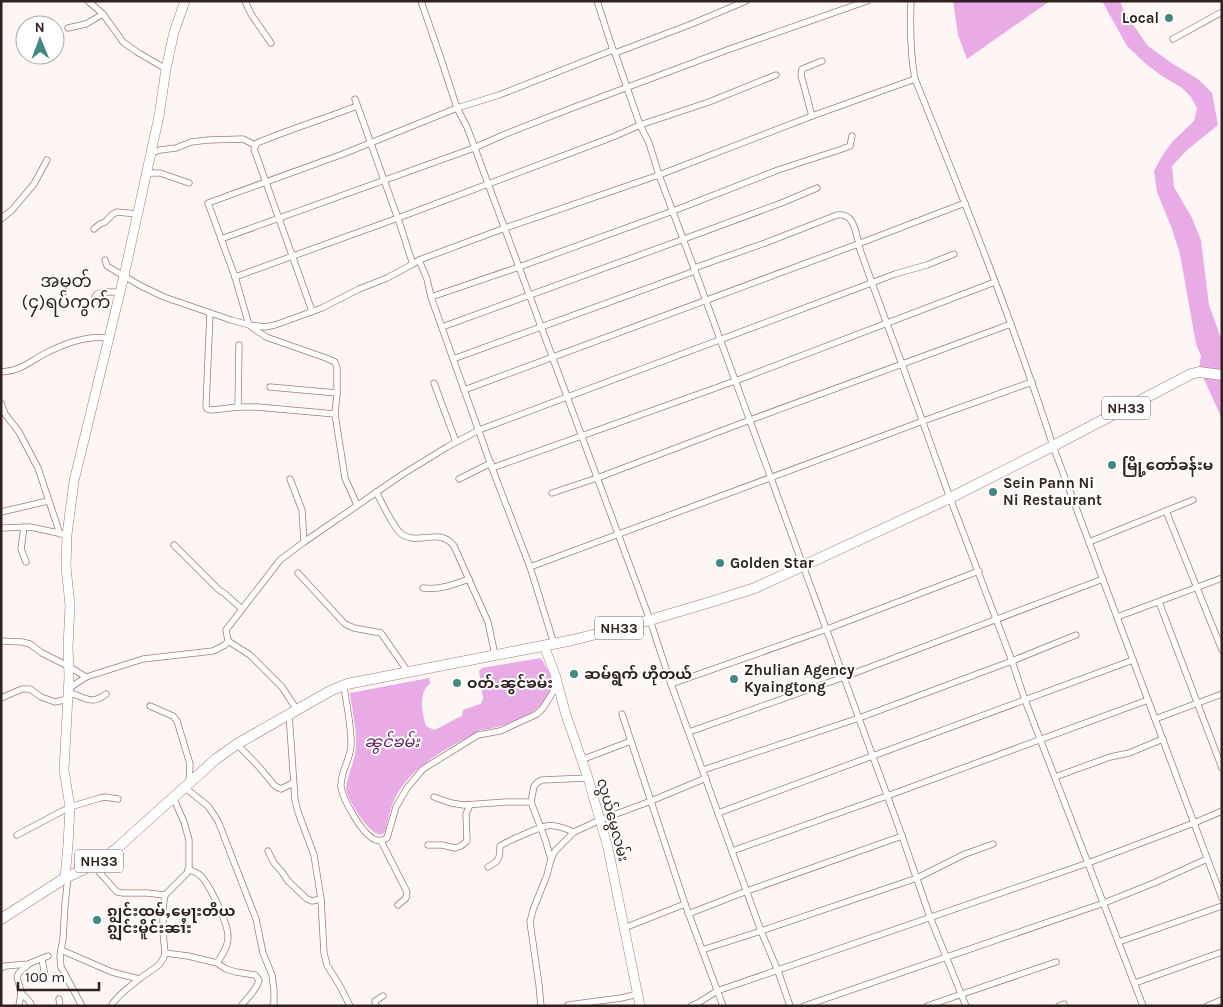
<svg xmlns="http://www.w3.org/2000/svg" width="1223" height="1007" font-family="Karla,'Noto Sans Myanmar',sans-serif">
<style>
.water{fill:#e9abe6}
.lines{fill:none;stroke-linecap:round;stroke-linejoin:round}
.street-casing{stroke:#a27c75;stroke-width:7}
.secondary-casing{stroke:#a27c75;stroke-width:10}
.highway-casing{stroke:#a27c75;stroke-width:11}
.street{stroke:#fff;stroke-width:5.5}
.secondary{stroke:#fff;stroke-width:9}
.highway{stroke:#fff;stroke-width:10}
.poi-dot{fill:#428982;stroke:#fff;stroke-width:2}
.labels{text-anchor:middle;stroke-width:4;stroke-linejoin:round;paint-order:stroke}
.shield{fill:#fff;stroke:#6f6462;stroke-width:1}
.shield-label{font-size:14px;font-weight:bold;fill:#31221f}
.poi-label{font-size:15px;font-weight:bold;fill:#31221f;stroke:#fff;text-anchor:start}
.street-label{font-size:15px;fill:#31221f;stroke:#fff}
.water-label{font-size:16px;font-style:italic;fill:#651e65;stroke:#fff}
.quarter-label{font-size:18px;fill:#31221f;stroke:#fff}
</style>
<rect width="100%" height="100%" fill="#fef6f4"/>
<g class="water">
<path d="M953 1H1050L967 59 958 35Z"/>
<path d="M1102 1H1120L1124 12 1148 46 1173 64 1198 79 1212 93 1218 125 1186 151 1172 166 1174 187 1192 218 1201 240 1209 305 1222 341V419L1199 368 1201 356 1196 344 1180 254 1172 229 1157 192 1154 171 1162 156 1172 142 1194 121 1197 108 1191 97 1182 88 1162 76 1146 64 1127 46Z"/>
<path d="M541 658 555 683C550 691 546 701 539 707 526 718 497 729 480 730 448 749 413 763 395 798 390 809 388 821 385 832 382 834 382 835 378 834 368 832 346 798 346 788 347 777 353 765 355 754 359 737 352 711 350 693L429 678 430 684C418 692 422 714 426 726L434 730C444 726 452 720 462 716L463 710 477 705 481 704 483 698 479 671 482 668Z"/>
</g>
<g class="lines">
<defs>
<g id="street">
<path d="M88 1 103 14 123 42 137 52 166 69"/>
<path d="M245 1 251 14 271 43"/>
<path d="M421 1 441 59 457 108 467 127 650 620 671 684 761 931 778 971 790 1006"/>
<path d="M597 1 613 50"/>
<path d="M911 1C910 27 910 53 915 79 964 200 1013 322 1053 446L1222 898"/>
<path d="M68 28 86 24 103 14"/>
<path d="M1173 39 1222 12"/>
<path d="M615 53 689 25 746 1"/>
<path d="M355 99C369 139 383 177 397 216 403 232 407 248 413 264"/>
<path d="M812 116 801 75 802 69 822 61"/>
<path d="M151 153 160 150 176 148 191 142 208 140 243 139 255 145"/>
<path d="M146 173H160L189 183"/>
<path d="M1 219 12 210 34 184 47 160"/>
<path d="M94 229 100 224 105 222 113 214 117 212 137 214"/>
<path d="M221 239 474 148 503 135 572 108 727 50 867 1"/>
<path d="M858 244 872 283 887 324 902 364 950 498 1012 661 1025 700 1143 1006"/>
<path d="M105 260 107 266 141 286 164 297 231 320 249 325 265 327 275 325 322 308 359 289 387 278 413 264 419 260 505 228 659 175 812 116 915 79"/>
<path d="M419 260 427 279 431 297 492 468 530 567 554 644"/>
<path d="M694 268 765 243 837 215C854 213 855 230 859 244"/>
<path d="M235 277 398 218 613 137 640 125 709 102 776 75"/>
<path d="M431 297 519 267 673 211 778 170 842 149 850 146 852 136"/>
<path d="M94 305 95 297 97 294 104 292H120"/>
<path d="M312 311 254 149 257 143C290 129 324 119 357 106"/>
<path d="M210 313 206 406 207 409 212 410 238 407H257L335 414"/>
<path d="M442 327 684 239 784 202 817 188"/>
<path d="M453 359 695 271"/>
<path d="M1 372C20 371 28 363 44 354 63 344 87 335 108 338"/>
<path d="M434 383 456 442"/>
<path d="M270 387 337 393"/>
<path d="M464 390 858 244 965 203"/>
<path d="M1 403 5 414 19 432 38 468 60 534"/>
<path d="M238 407 239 345"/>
<path d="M492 468 735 381 995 282"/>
<path d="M290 479 302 510 304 542"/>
<path d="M459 479 491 463"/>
<path d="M376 492C382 502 394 530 403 535 421 545 439 527 454 546L488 622 495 655"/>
<path d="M552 493 597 478 750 420 1011 324"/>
<path d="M357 505 345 478 335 414 337 393V368L335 362 326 358 266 337 249 325 235 277 208 203 343 154 457 108 499 95 613 50 615 53 640 125 649 143 659 175 694 268 902 836 930 917 966 1006"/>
<path d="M1166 511 1222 650"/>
<path d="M1 512 48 501"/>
<path d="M24 527 21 549 26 562"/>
<path d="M1 528 30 527 63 534"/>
<path d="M1089 542 1193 500"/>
<path d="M174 545 218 589 225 594 242 609"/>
<path d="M530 567 923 421 1032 382"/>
<path d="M298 573 345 624 354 628 381 633 408 672"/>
<path d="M423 588C439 590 453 585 469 579"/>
<path d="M1159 602 1222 768"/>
<path d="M1117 617 1222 578"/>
<path d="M1 641 22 642 30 644 42 653 68 666 86 677"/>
<path d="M228 641 250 655 282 687 297 710"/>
<path d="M671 684 827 629 979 571"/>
<path d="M344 685C346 704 352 728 351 746 350 760 340 773 341 787 343 800 363 836 376 840 381 841 383 840 387 838L396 807 407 788 423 769 478 735 500 731 537 714 543 708 553 692 558 687"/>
<path d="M68 689 86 677 143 659 213 651 225 645 228 641 226 630 280 560 304 542 403 474 447 447 479 430 866 285 895 274 927 265 954 254"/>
<path d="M68 693C84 695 90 707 106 694"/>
<path d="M1 698 22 689H30L41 697 55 702 68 699"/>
<path d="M150 706 173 716 177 721 190 764 189 782"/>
<path d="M289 714 295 800 298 812 314 855 321 899 324 953 327 965 341 988 350 1006"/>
<path d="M622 714 685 904 723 1006"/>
<path d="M1155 719 1222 694"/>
<path d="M689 732 844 677 1103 579"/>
<path d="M237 744 260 768 275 786 281 789 293 783"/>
<path d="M581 760 631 741"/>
<path d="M703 770 859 718 1012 661 1076 635"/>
<path d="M1055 777 1110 757 1129 753 1163 739"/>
<path d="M184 787 208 806 218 821 256 919 263 953 272 975 274 990V1004L272 1006"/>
<path d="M434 797 451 803 464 805 506 802H531"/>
<path d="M718 813 1133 660"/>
<path d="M17 835 70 807 100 798 105 797 118 799"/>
<path d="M381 841 407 892 406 898 398 905"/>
<path d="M428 845H442L455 848 461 846 467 841 466 814 470 805"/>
<path d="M268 851 274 863 282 872 288 881 307 899 312 901 321 899"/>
<path d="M732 851 887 796 1148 700"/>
<path d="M551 859 545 839 531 802 534 786 538 782 542 780 588 778"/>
<path d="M93 865 117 892 123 893H147L165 895"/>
<path d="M488 867C499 861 500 859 500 846 508 841 516 838 525 834 548 824 550 822 574 832"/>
<path d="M188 870C194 871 198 873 202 877 211 888 229 925 228 938 228 947 222 955 217 963"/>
<path d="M68 877 65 904 63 939 60 956 61 967 82 1006"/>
<path d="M688 914 747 891 902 836"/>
<path d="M624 928 685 904"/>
<path d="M1119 942 1222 906"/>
<path d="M61 950 112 972 139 979 159 965 164 957 165 953 163 932V908L165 895 187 873 189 867V840L184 822 173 797"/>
<path d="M702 950 761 931 917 878 965 854 993 844"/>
<path d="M165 953 188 956 217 963 226 969 236 972 255 975 259 980C257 990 247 998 241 1006"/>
<path d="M42 959 45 976"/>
<path d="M1 968 5 966 28 964 48 956"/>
<path d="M1135 983 1222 952"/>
<path d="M21 993 29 1001 32 1006"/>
<path d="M59 999 60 1006"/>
<path d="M568 1005 621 998 638 994"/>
<path d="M19 1006C19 1002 21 997 21 993 20 978 10 978 27 966"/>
<path d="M111 1006C118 994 129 988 139 979"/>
<path d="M376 1006 375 1001 383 996"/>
<path d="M541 1006 539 985 530 922 533 910 547 875 551 859 555 851 574 832 600 820 651 801 706 778"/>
<path d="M691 1006 698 1003 717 991 1088 863 1194 823 1222 811"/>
<path d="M804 1006 1104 903 1154 883 1207 859"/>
<path d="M927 1006 1056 962"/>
<path d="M1059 1006 1064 1004"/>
<path d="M1207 1006 1222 1000"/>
</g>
<g id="secondary">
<path d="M544 646 555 674 566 715 588 778 608 848 640 1006"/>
<path d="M65 878 68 845 70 807 64 770 69 677 68 647 70 605 66 567 67 535 74 481 124 276 159 116 166 69 174 32 185 1"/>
</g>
<path id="highway" d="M1 919 65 878 93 865 116 849 216 759 237 744 330 691 347 684 573 640 650 620 714 601 755 588 950 498 1053 446 1191 374 1199 372 1222 375"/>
</defs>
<use href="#street" class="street-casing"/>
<use href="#secondary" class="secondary-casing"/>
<use href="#highway" class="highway-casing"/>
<use href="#street" class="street"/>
<use href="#secondary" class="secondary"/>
<use href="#highway" class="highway"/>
</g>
<g class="poi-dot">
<circle cx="1169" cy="18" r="5"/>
<circle cx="1112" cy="465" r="5"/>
<circle cx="993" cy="492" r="5"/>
<circle cx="720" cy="563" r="5"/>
<circle cx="574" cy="674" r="5"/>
<circle cx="734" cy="679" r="5"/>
<circle cx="457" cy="683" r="5"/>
<circle cx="97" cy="920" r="5"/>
</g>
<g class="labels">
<g class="shield">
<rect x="1102" y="396.5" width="48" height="23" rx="4"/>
<rect x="595" y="616.5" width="48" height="23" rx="4"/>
<rect x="75" y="849.5" width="48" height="23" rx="4"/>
</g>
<g class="shield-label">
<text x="1126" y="413">NH33</text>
<text x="619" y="633">NH33</text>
<text x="99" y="866">NH33</text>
</g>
<g class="poi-label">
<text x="1159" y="23" text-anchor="end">Local</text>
<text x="1122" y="470">မြို့တော်ခန်းမ</text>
<text x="1003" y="488">Sein Pann Ni<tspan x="1003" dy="17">Ni Restaurant</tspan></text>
<text x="730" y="568">Golden Star</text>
<text x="744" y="675">Zhulian Agency<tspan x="744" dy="17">Kyaingtong</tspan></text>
<text x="584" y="679">ဆမ်ရွက် ဟိုတယ်</text>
<text x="467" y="688">ဝတ်ႉၼွင်ၶမ်း</text>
<text x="107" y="916">ၵျွင်းထမ်ႇမေႃးတိယ<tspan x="107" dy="17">ၵျွင်းမိူင်းၼၢႆး</tspan></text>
</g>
<g class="street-label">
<text transform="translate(613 820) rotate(75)" y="5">လွယ်မွေလမ်း</text>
</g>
<g class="water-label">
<text x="392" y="747">ၼွင်ၶမ်း</text>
</g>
<g class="quarter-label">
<text x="66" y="287">အမှတ်<tspan x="66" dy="21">(၄)ရပ်ကွက်</tspan></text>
</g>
</g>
<rect width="1223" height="1007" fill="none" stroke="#31221f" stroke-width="5"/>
<g transform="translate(40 40) rotate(359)"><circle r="24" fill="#ffffff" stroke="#ada7a5"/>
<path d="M0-4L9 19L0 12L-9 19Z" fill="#428982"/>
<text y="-8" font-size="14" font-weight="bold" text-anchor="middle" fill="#31221f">N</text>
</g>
<path d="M18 982v8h81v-8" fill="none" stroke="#31221f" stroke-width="2.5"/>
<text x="25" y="982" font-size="15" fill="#31221f" stroke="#ffffff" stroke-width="4" paint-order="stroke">100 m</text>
</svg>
